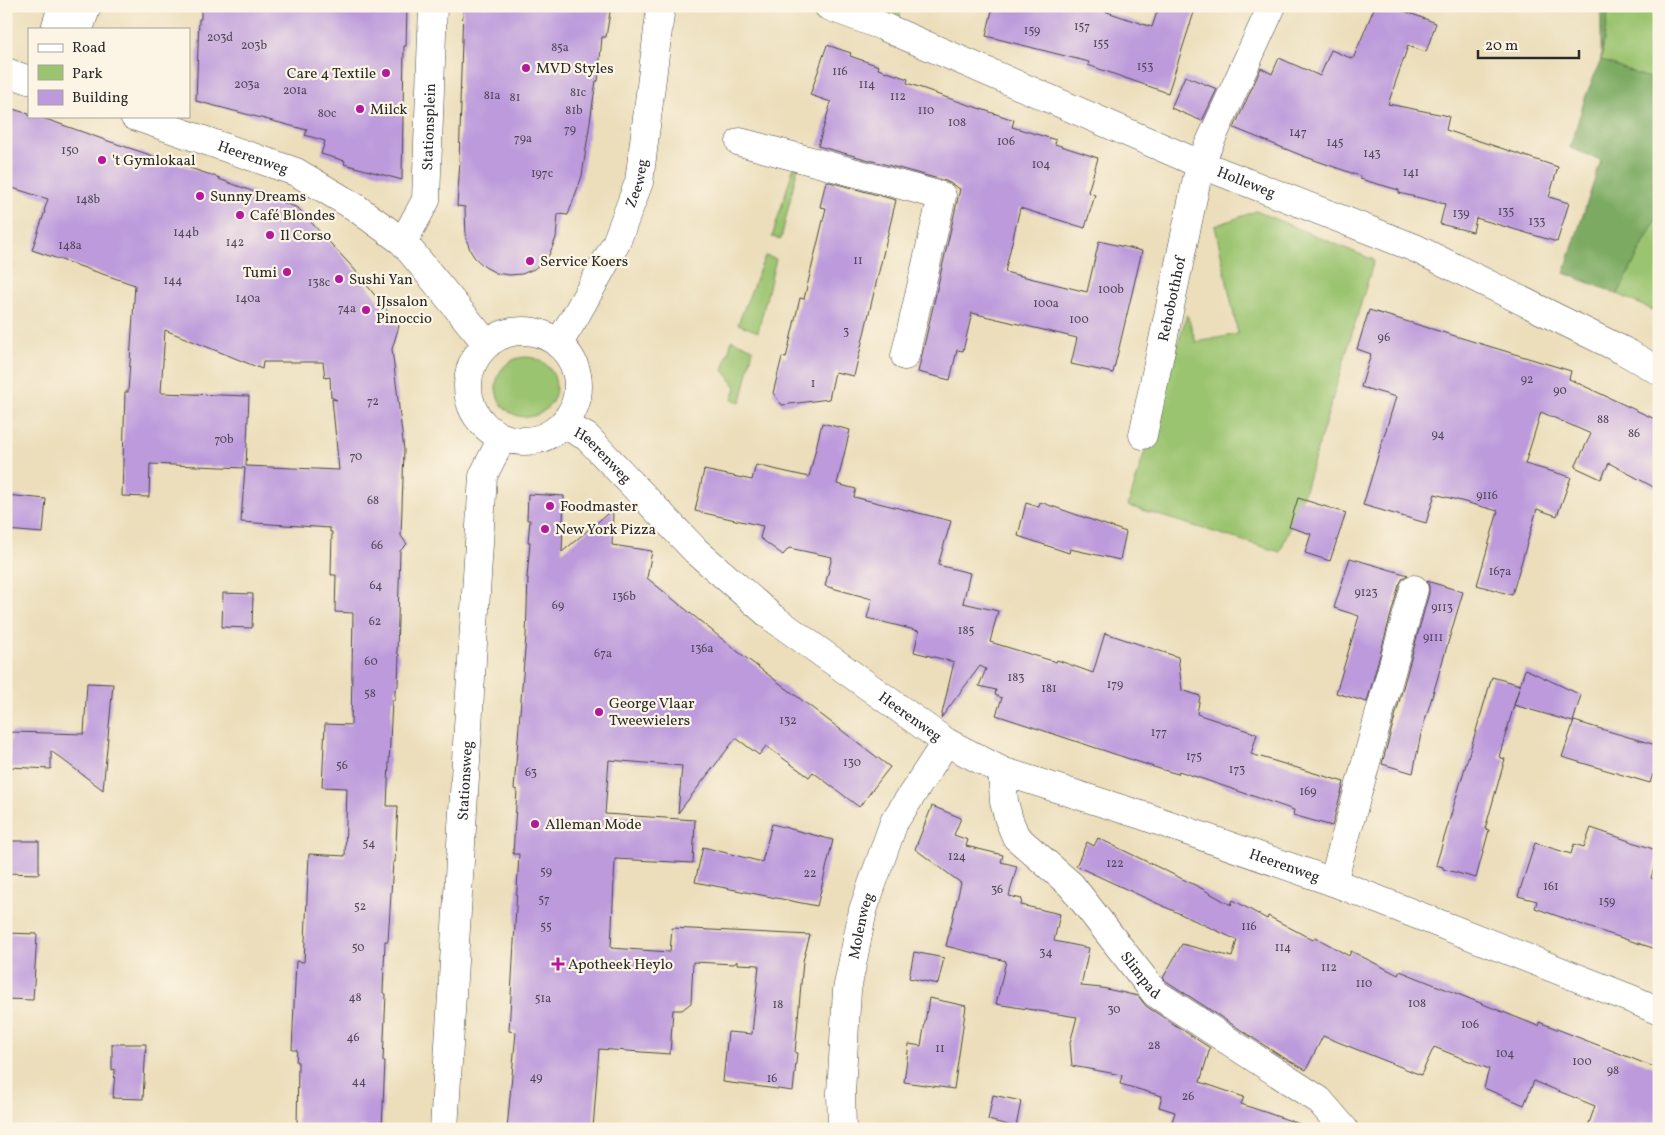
<svg xmlns="http://www.w3.org/2000/svg" width="1665" height="1135" font-family="Vollkorn,serif">
<style>
.green{fill:#9bc470;stroke:#63784e}
.forest{fill:#7caa62;stroke:#546a46}
.building{fill:#bc9adc;fill-rule:evenodd}
.lines{fill:none;stroke-linecap:round;stroke-linejoin:round}
.minor-casing{stroke:#484641;stroke-width:29}
.minor{stroke:#fff;stroke-width:28}
.poi-dot{fill:#b5179e;stroke:#fcf5e5;stroke-width:2}
.labels{text-anchor:middle;stroke-width:4.5;stroke-linejoin:round;paint-order:stroke}
.number-label{font-size:12px;fill:#4f4757}
.poi-label{font-size:15px;fill:#2b2b2b;stroke:#fcf5e5;text-anchor:start}
.street-label{font-size:15px;fill:#2b2b2b;stroke:#fcf5e5}
</style>
<rect width="100%" height="100%" fill="#fcf5e5"/>
<filter id="ink" filterUnits="userSpaceOnUse"><feTurbulence type="fractalNoise" baseFrequency=".02" numOctaves="2"/><feDisplacementMap in="SourceGraphic" scale="10" xChannelSelector="R" yChannelSelector="G"/><feConvolveMatrix kernelMatrix="1 2 1 2 8 2 1 2 1" color-interpolation-filters="sRGB"/></filter>
<filter id="wash" filterUnits="userSpaceOnUse"><feTurbulence type="fractalNoise" baseFrequency=".0096" numOctaves="4" result="noise"/><feDisplacementMap in="SourceGraphic" scale="20" xChannelSelector="R" yChannelSelector="G"/><feGaussianBlur stdDeviation="1.12" result="paint"/><feColorMatrix in="noise" values="0 0 0 0 0 0 0 0 0 0 0 0 0 0 0 0 0 1.4 0 .05"/><feComposite in="paint" operator="in"/></filter>
<g filter="url(#wash)">
<rect width="100%" height="100%" fill="#ecdebb"/>
<g class="green">
<path d="M866 6H902L899 22Z"/>
<path d="M1609 6H1659V82L1601 60Z"/>
<path d="M794 166H798L781 239 772 237Z"/>
<path d="M1256 211 1374 260 1306 487 1280 552 1128 506 1187 314 1196 342 1238 334 1215 226Z"/>
<path d="M1659 213V313L1618 294Z"/>
<path d="M765 256 776 259 758 332 738 324Z"/>
<path d="M732 340 753 349 741 402 732 400 736 387 723 370Z"/>
<circle cx="526" cy="387" r="30"/>
</g>
<path class="forest" d="M1601 6H1609L1601 60 1659 82V213L1618 294 1564 273 1601 160 1570 148 1586 95 1601 60Z"/>
<g id="blocks">
<g class="building">
<path d="M201 6H407L406 46H404L402 180 344 164 345 161 321 154 325 141 305 135 307 130 196 101 199 19H201Z"/>
<path d="M463 6H611L606 37H602L598 81H596L582 176 568 215 558 214 556 238 549 255 544 261 534 269 522 274 509 275 496 273 485 267 475 258 471 252 466 239 465 207 457 206 460 161H459L461 104 460 105Z"/>
<path d="M993 6H1106L1104 11 1152 27 1159 6H1196L1168 93 1088 65 1089 62 986 36Z"/>
<path d="M1375 6H1391L1436 23 1426 52 1408 46 1388 104 1449 116 1446 130 1558 167 1549 197 1569 203 1557 242 1476 218 1473 232 1440 224 1445 204 1399 193V190L1360 179V176L1303 156 1234 128 1261 68 1272 74 1279 58 1320 76 1331 50 1353 59Z"/>
<path d="M827 45 851 53 850 56 879 66 878 69 908 79 907 83 936 93V94L1014 120 1012 127 1056 140 1055 144 1098 158 1088 192 1095 195 1085 228 1020 208 1005 272 1087 292 1099 241 1142 251 1113 373 1071 364 1077 338 972 313 963 351 957 350 950 380 918 372 960 189 946 181 818 146 831 102 810 95Z"/>
<path d="M1185 76 1217 89 1202 121 1171 108Z"/>
<path d="M6 107 29 114V116H37L60 124 108 141 220 178 219 179 298 208 355 270 399 326 392 349 404 450 401 536 407 544 400 551 397 652 399 655 398 686 395 690V700H392L387 806H398L395 862H393L388 941H385L383 993 386 994 383 1061H385L382 1128 358 1126V1129H297L298 1062H296L297 1050H292L296 961 304 962 309 854 345 856 347 788 322 787 325 724 351 725 353 613 335 612 336 575H331L332 532H330V528L241 522 245 468 150 464 149 497 122 496 125 392H128L135 285 32 250 45 211H44L48 199 6 186ZM165 330 262 369 263 362H323L325 378 330 377 331 397 337 400 332 399 339 470 246 466 249 396 161 393Z"/>
<path d="M826 181 896 200 854 376 835 372 829 399 782 405 773 393 782 357 786 358 800 298 804 299 826 208 820 207Z"/>
<path d="M1369 310 1571 371 1569 379 1659 421V490L1609 463 1601 479 1575 467 1591 434 1541 412 1525 464 1571 477 1557 516 1537 509 1512 595 1477 585 1498 511 1435 494 1426 523 1363 505 1396 397 1361 387 1371 354 1357 349Z"/>
<path d="M822 423 850 430 837 484 856 489 854 497 951 521 938 565 970 573 963 603 998 611 990 642 1056 662 1057 660 1093 673 1105 633 1178 657 1182 690 1200 696 1197 714 1257 734 1251 754 1344 782 1332 826 1293 815 1294 810 1179 771 1178 774 1160 769 996 715 1002 698 995 695 996 690 979 686 986 669 980 666 941 718 954 662 914 652 919 631 867 618 872 599 825 586 832 557 789 548 783 555 760 538 763 526 695 511 704 470 752 480 756 465 809 477Z"/>
<path d="M528 494 564 496 562 552 613 509 612 545 652 551 647 578 737 651 890 767 859 807 813 772 809 777 766 746 759 755 736 738 678 813 682 766 609 760 605 814 695 820 693 863 615 859 611 948 670 952 672 928 810 935 803 961 795 1053H797L793 1091 723 1082 728 1032 752 1034 759 965 737 964V961L734 964 693 962 691 1003 682 1010H673L670 1054 599 1049 593 1129H507L516 1032 509 1031 519 854H513L517 790 514 789 526 636 528 578H527L530 542H528L530 520H527Z"/>
<path d="M6 495 46 499 43 533 6 530Z"/>
<path d="M1298 498 1346 513 1330 561 1305 553 1311 534 1289 527Z"/>
<path d="M1040 502 1126 532 1120 560 1070 549 1069 553 1018 536 1026 503 1039 507Z"/>
<path d="M1350 558 1408 575 1403 578 1399 585 1367 702 1336 693 1359 616 1334 608Z"/>
<path d="M1427 581 1463 592 1421 734 1413 773 1382 764 1429 593V586Z"/>
<path d="M223 593 253 594 252 628 222 627Z"/>
<path d="M1525 669 1581 695 1573 722 1514 705Z"/>
<path d="M1492 677 1520 685 1499 757 1505 759 1485 829 1489 830 1476 878 1443 869V867L1436 865Z"/>
<path d="M87 683 113 684 103 790 51 751V769L9 767 11 732 84 734Z"/>
<path d="M1574 721 1659 746V776L1653 774 1650 783 1562 757Z"/>
<path d="M932 806 961 818 954 835 968 840 966 846 1003 855 1001 862 1017 866 1009 896 1022 899 1021 905 1060 914 1054 941 1089 948 1081 986 1102 988 1138 996 1146 1006 1210 1048 1200 1082 1244 1097 1241 1104 1300 1124V1129H1170L1175 1112 1159 1107 1162 1096 1120 1084 1122 1075 1072 1066 1070 1043 1077 1017 996 1004 1006 961 946 946 961 883 915 849Z"/>
<path d="M772 824 833 840 817 906 695 882 703 847 762 862Z"/>
<path d="M1591 828 1659 851 1651 878 1659 880V950L1591 928 1535 908 1537 901 1518 896 1535 843 1571 854 1574 844 1584 847Z"/>
<path d="M1098 838 1199 887 1231 905 1233 900 1267 919 1268 916 1313 940 1315 937 1349 956 1351 951 1398 975 1400 971 1538 1026 1539 1022 1659 1069V1115L1654 1129H1587L1595 1106 1534 1081 1524 1105 1484 1088 1489 1069 1434 1047 1421 1075 1323 1036 1306 1070 1279 1055 1166 981 1163 978 1182 944 1232 957 1237 940 1076 866 1087 842 1094 846Z"/>
<path d="M8 841H39V874L6 873Z"/>
<path d="M6 933 37 934 33 1000 6 999Z"/>
<path d="M914 952 944 958 938 984 909 978Z"/>
<path d="M929 998 966 1006 954 1089 904 1082 909 1044 921 1046Z"/>
<path d="M112 1044H146L143 1099 113 1098 115 1069 112 1070Z"/>
<path d="M993 1095 1021 1101 1016 1127 988 1120Z"/>
</g>
</g>
</g>
<g filter="url(#ink)">
<use href="#blocks" fill-opacity="0" stroke="#484641" stroke-width="1"/>
<g class="lines">
<defs>
<g id="minor">
<path id="s1" d="M828 6 882 26 1200 164 1415 248 1624 351 1659 371"/>
<path d="M55 29 62 6"/>
<path d="M79 29 87 6"/>
<path d="M6 72 29 80"/>
<path id="s2" d="M134 116 296 172 355 207 403 242 487 344"/>
<path d="M740 142 942 196 905 356"/>
<path id="s3" d="M403 242 426 200 433 6"/>
<circle cx="523" cy="386" r="55"/>
<path id="s4" d="M558 344 576 315 616 243 639 182 661 6"/>
<path id="s5" d="M563 424 587 437 696 551 773 618 946 742 1002 771 1144 816 1333 882 1634 1000 1659 1011"/>
<path id="s6" d="M1143 435 1200 164 1272 6"/>
<path id="s7" d="M1002 771 1004 802 1009 820 1016 837 1071 885 1155 993 1319 1100 1344 1129"/>
<path d="M1333 882 1414 589"/>
<path id="s8" d="M444 1129 483 476 502 438"/>
<path id="s9" d="M842 1129 841 1093 847 990 863 910 894 822 946 742"/>
</g>
</defs>
<use href="#minor" class="minor-casing"/>
<use href="#minor" class="minor"/>
</g>
</g>
<g class="poi-dot">
<circle cx="526" cy="68" r="5"/>
<circle cx="386" cy="73" r="5"/>
<circle cx="360" cy="109" r="5"/>
<circle cx="102" cy="160" r="5"/>
<circle cx="200" cy="196" r="5"/>
<circle cx="240" cy="215" r="5"/>
<circle cx="270" cy="235" r="5"/>
<circle cx="530" cy="261" r="5"/>
<circle cx="287" cy="272" r="5"/>
<circle cx="339" cy="279" r="5"/>
<circle cx="366" cy="310" r="5"/>
<circle cx="550" cy="506" r="5"/>
<circle cx="545" cy="529" r="5"/>
<circle cx="599" cy="712" r="5"/>
<circle cx="535" cy="824" r="5"/>
<path d="M555.5 956.5h5v5h5v5h-5v5h-5v-5h-5v-5h5z"/>
</g>
<g class="labels">
<g class="number-label">
<text x="1082" y="30">157</text>
<text x="1032" y="34">159</text>
<text x="220" y="41">203d</text>
<text x="1101" y="47">155</text>
<text x="254" y="49">203b</text>
<text x="560" y="51">85a</text>
<text x="1145" y="70">153</text>
<text x="840" y="75">116</text>
<text x="247" y="88">203a</text>
<text x="867" y="88">114</text>
<text x="295" y="94">201a</text>
<text x="578" y="96">81c</text>
<text x="492" y="99">81a</text>
<text x="898" y="100">112</text>
<text x="515" y="101">81</text>
<text x="574" y="114">81b</text>
<text x="926" y="114">110</text>
<text x="327" y="117">80c</text>
<text x="957" y="126">108</text>
<text x="570" y="133">79</text>
<text x="1298" y="136">147</text>
<text x="523" y="142">79a</text>
<text x="1006" y="145">106</text>
<text x="1335" y="146">145</text>
<text x="70" y="154">150</text>
<text x="1372" y="157">143</text>
<text x="1041" y="168">104</text>
<text x="1411" y="176">141</text>
<text x="542" y="177">197c</text>
<text x="88" y="203">148b</text>
<text x="1506" y="215">135</text>
<text x="1461" y="217">139</text>
<text x="1537" y="225">133</text>
<text x="186" y="236">144b</text>
<text x="235" y="246">142</text>
<text x="70" y="249">148a</text>
<text x="858" y="264">11</text>
<text x="173" y="284">144</text>
<text x="319" y="286">138c</text>
<text x="1111" y="293">100b</text>
<text x="248" y="302">140a</text>
<text x="1046" y="307">100a</text>
<text x="347" y="312">74a</text>
<text x="1079" y="323">100</text>
<text x="846" y="335">3</text>
<text x="1384" y="341">96</text>
<text x="1527" y="383">92</text>
<text x="813" y="387">1</text>
<text x="1560" y="394">90</text>
<text x="373" y="405">72</text>
<text x="1603" y="423">88</text>
<text x="1634" y="437">86</text>
<text x="1438" y="438">94</text>
<text x="224" y="443">70b</text>
<text x="356" y="460">70</text>
<text x="1487" y="499">9116</text>
<text x="373" y="504">68</text>
<text x="377" y="549">66</text>
<text x="1500" y="575">167a</text>
<text x="376" y="589">64</text>
<text x="1366" y="596">9123</text>
<text x="624" y="600">136b</text>
<text x="558" y="609">69</text>
<text x="1442" y="611">9113</text>
<text x="375" y="625">62</text>
<text x="966" y="634">185</text>
<text x="1433" y="641">9111</text>
<text x="702" y="652">136a</text>
<text x="603" y="657">67a</text>
<text x="371" y="665">60</text>
<text x="1016" y="681">183</text>
<text x="1115" y="688">179</text>
<text x="1049" y="692">181</text>
<text x="370" y="697">58</text>
<text x="788" y="724">132</text>
<text x="1159" y="736">177</text>
<text x="1194" y="760">175</text>
<text x="852" y="766">130</text>
<text x="342" y="769">56</text>
<text x="1237" y="773">173</text>
<text x="531" y="776">63</text>
<text x="1308" y="795">169</text>
<text x="369" y="847">54</text>
<text x="957" y="860">124</text>
<text x="1115" y="867">122</text>
<text x="546" y="875">59</text>
<text x="810" y="877">22</text>
<text x="1551" y="890">161</text>
<text x="997" y="893">36</text>
<text x="544" y="903">57</text>
<text x="1607" y="905">159</text>
<text x="360" y="910">52</text>
<text x="546" y="930">55</text>
<text x="1249" y="930">116</text>
<text x="358" y="951">50</text>
<text x="1283" y="951">114</text>
<text x="1046" y="956">34</text>
<text x="1329" y="971">112</text>
<text x="1364" y="987">110</text>
<text x="355" y="1001">48</text>
<text x="543" y="1002">51a</text>
<text x="1417" y="1007">108</text>
<text x="778" y="1008">18</text>
<text x="1114" y="1013">30</text>
<text x="1470" y="1028">106</text>
<text x="353" y="1041">46</text>
<text x="1154" y="1049">28</text>
<text x="940" y="1052">11</text>
<text x="1505" y="1057">104</text>
<text x="1582" y="1065">100</text>
<text x="1613" y="1074">98</text>
<text x="536" y="1081">49</text>
<text x="772" y="1082">16</text>
<text x="359" y="1085">44</text>
<text x="1188" y="1100">26</text>
</g>
<g class="poi-label">
<text x="536" y="73">MVD Styles</text>
<text x="376" y="78" text-anchor="end">Care 4 Textile</text>
<text x="370" y="114">Milck</text>
<text x="112" y="165">'t Gymlokaal</text>
<text x="210" y="201">Sunny Dreams</text>
<text x="250" y="220">Café Blondes</text>
<text x="280" y="240">Il Corso</text>
<text x="540" y="266">Service Koers</text>
<text x="277" y="277" text-anchor="end">Tumi</text>
<text x="349" y="284">Sushi Yan</text>
<text x="376" y="306">IJssalon<tspan x="376" dy="17">Pinoccio</tspan></text>
<text x="560" y="511">Foodmaster</text>
<text x="555" y="534">New York Pizza</text>
<text x="609" y="708">George Vlaar<tspan x="609" dy="17">Tweewielers</tspan></text>
<text x="545" y="829">Alleman Mode</text>
<text x="568" y="969">Apotheek Heylo</text>
</g>
<g class="street-label">
<text dy="5" stroke="none"><textPath href="#s3" startOffset="121">Stationsplein</textPath></text>
<text dy="5" stroke="none"><textPath href="#s2" startOffset="126">Heerenweg</textPath></text>
<text dy="5" stroke="none"><textPath href="#s1" startOffset="454">Holleweg</textPath></text>
<text dy="5" stroke="none"><textPath href="#s4" startOffset="180">Zeeweg</textPath></text>
<text dy="5" stroke="none"><textPath href="#s6" startOffset="139">Rehobothhof</textPath></text>
<text dy="5" stroke="none"><textPath href="#s5" startOffset="51">Heerenweg</textPath></text>
<text dy="5" stroke="none"><textPath href="#s5" startOffset="456">Heerenweg</textPath></text>
<text dy="5" stroke="none"><textPath href="#s8" startOffset="349">Stationsweg</textPath></text>
<text dy="5" stroke="none"><textPath href="#s5" startOffset="861">Heerenweg</textPath></text>
<text dy="5" stroke="none"><textPath href="#s9" startOffset="205">Molenweg</textPath></text>
<text dy="5" stroke="none"><textPath href="#s7" startOffset="255">Slimpad</textPath></text>
</g>
</g>
<rect width="1665" height="1135" fill="none" stroke="#fcf5e5" stroke-width="25"/>
<rect x="28" y="28" width="162" height="90" fill="#fcf5e5" stroke="#a8a49b"/>
<rect x="38" y="44" width="25" height="8" fill="#ffffff" stroke="#a8a49b"/>
<text x="72" y="52" font-size="15" fill="#2b2b2b">Road</text>
<rect x="38" y="65" width="25" height="15" fill="#9bc470" stroke="#a8a49b"/>
<text x="72" y="78" font-size="15" fill="#2b2b2b">Park</text>
<rect x="38" y="90" width="25" height="15" fill="#bc9adc" stroke="#a8a49b"/>
<text x="72" y="102" font-size="15" fill="#2b2b2b">Building</text>
<path d="M1478 50v8h101v-8" fill="none" stroke="#2b2b2b" stroke-width="2.5"/>
<text x="1485" y="50" font-size="15" fill="#2b2b2b" stroke="#fcf5e5" stroke-width="4" paint-order="stroke">20 m</text>
</svg>
